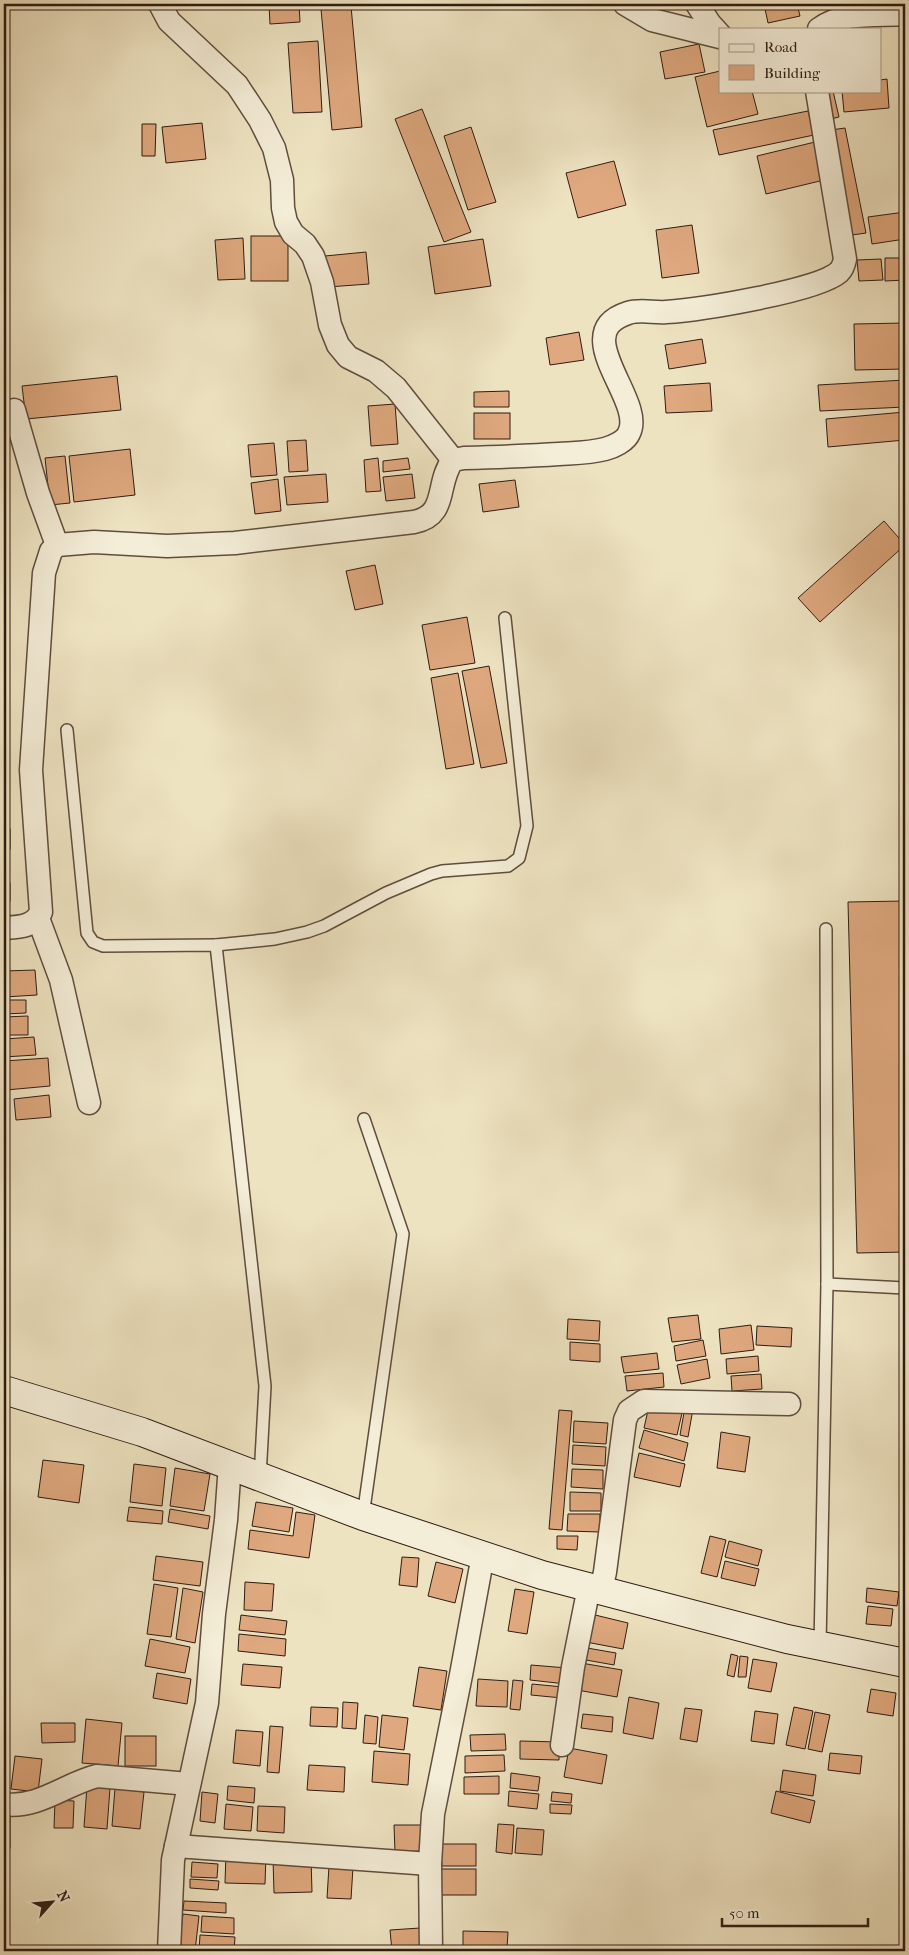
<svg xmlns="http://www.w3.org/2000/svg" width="909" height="1955" font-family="'IM FELL French Canon',serif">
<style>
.building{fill:#dfa87e;stroke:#2f1b12}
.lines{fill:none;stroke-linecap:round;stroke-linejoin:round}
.lane-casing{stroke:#5f4d3e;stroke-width:14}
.street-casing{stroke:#5f4d3e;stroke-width:25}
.secondary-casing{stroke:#2f1b12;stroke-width:30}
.lane{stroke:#f4edd7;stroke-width:11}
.street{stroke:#f4edd7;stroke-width:22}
.secondary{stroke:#f4edd7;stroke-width:28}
</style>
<rect width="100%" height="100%" fill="#eee3c1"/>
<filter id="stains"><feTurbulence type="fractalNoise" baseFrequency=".004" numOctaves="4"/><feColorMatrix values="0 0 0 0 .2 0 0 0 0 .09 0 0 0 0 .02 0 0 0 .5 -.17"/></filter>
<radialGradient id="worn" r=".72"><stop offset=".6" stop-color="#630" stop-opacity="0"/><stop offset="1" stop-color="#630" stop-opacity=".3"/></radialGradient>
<g class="building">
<path d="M269 4H299L300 22 270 24Z"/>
<path d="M764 4H797L800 16 768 23Z"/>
<path d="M351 6 362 127 332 130 321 9Z"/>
<path d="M318 41 322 112 293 113 288 43Z"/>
<path d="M699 44 705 72 665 79 660 52Z"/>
<path d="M720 71V91H752L758 114 707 127 695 77Z"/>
<path d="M887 79 889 108 844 112 842 91H880V80Z"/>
<path d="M820 91H833L839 117 826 120Z"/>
<path d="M422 109 471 232 444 242 395 119Z"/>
<path d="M808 111 814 135 719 155 713 130Z"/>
<path d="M202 123 206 159 166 163 162 127Z"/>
<path d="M142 124H156L155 156H142Z"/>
<path d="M471 127 496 202 468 210 444 136Z"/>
<path d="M845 128 866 233 852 235 831 130Z"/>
<path d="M815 142 824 180 766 194 757 156Z"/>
<path d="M614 161 626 205 578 218 566 173Z"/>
<path d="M905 212V239L872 244 868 217Z"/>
<path d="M692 225 699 273 662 278 656 230Z"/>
<rect x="251" y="236" width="37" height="45"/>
<path d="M243 238 245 279 218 280 215 240Z"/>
<path d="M483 239 491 286 435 294 428 247Z"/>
<path d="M366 252 369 284 328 287 325 256Z"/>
<path d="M885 258H905V280L885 281Z"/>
<path d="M881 259 883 280 859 281 857 260Z"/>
<path d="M905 323V369L855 370 854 324Z"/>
<path d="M579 332 584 360 550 365 546 338Z"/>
<path d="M702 339 706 363 669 369 665 345Z"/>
<path d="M117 376 121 410 26 419 22 386Z"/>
<path d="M905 380V407L820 411 818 385Z"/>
<path d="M710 383 712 411 666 413 664 386Z"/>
<path d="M509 391V407H474V392Z"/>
<path d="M395 404 398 444 371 446 368 406Z"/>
<path d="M905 412V440L828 447 826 419Z"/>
<rect x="474" y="413" width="36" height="26"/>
<path d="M306 440 308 471 289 472 287 441Z"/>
<path d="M274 443 277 475 251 477 248 445Z"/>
<path d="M130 449 135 495 74 502 69 456Z"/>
<path d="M65 456 70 503 50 505 45 458Z"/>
<path d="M378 458 381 491 366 492 364 460Z"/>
<path d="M408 458 410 469 383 472V461Z"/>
<path d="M326 474 328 502 287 505 284 477Z"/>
<path d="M412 474 415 498 386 501 383 477Z"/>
<path d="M278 479 281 511 255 514 251 483Z"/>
<path d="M515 480 519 507 483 512 479 484Z"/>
<path d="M884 521 905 545 820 622 798 598Z"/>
<path d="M375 565 383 604 355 610 346 571Z"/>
<path d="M467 617 475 663 430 670 422 625Z"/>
<path d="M489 666 507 763 481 768 462 671Z"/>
<path d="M458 673 474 764 446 769 431 678Z"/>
<rect x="4" y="829" width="6" height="20"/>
<rect x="4" y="854" width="4" height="25"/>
<rect x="4" y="883" width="6" height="18"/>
<path d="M905 901V1252L857 1253 848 902Z"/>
<path d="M35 970 37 995 4 997V971Z"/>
<path d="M4 1000H26V1013L4 1014Z"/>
<path d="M28 1016V1035H4V1017Z"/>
<path d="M34 1037 36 1055 4 1057V1039Z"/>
<path d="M48 1058 50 1086 6 1090 4 1061Z"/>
<path d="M49 1095 51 1117 16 1120 14 1099Z"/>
<path d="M698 1315 701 1339 672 1342 668 1318Z"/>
<path d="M568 1319 600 1321 599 1341 567 1339Z"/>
<path d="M751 1325 754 1350 721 1354 719 1329Z"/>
<path d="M757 1326 792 1328 791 1347 756 1345Z"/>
<path d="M703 1340 706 1356 676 1361 674 1346Z"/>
<path d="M570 1342 600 1344V1362L570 1360Z"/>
<path d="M657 1353 659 1369 624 1373 621 1357Z"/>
<path d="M758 1356 759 1371 727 1374 726 1359Z"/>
<path d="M707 1359 710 1378 681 1384 677 1365Z"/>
<path d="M663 1373 664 1387 627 1391 625 1376Z"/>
<path d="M761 1374 762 1389 732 1391 731 1376Z"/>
<path d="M649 1406 682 1413 677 1435 644 1428Z"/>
<path d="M685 1407 693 1409 688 1437 680 1435Z"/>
<path d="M559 1410 572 1411 562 1530 549 1529Z"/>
<path d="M574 1421 608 1423 606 1444 573 1442Z"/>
<path d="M644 1430 688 1443 684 1461 639 1448Z"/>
<path d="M721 1432 750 1437 745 1472 717 1468Z"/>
<path d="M573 1445 606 1447 605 1466 572 1464Z"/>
<path d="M639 1453 685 1464 680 1487 634 1477Z"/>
<path d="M43 1460 84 1465 79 1503 38 1497Z"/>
<path d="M134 1464 166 1468 162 1506 130 1502Z"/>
<path d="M175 1468 210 1474 204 1511 170 1506Z"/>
<path d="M572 1469 603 1470V1489L571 1487Z"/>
<path d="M570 1492 601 1493V1511H570Z"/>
<path d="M256 1502 293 1508 289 1532 252 1526Z"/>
<path d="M129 1507 163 1511 162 1524 127 1521Z"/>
<path d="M170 1509 210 1516 208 1529 168 1522Z"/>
<path d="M296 1512 315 1515 309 1558 248 1549 250 1530 293 1536Z"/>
<path d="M568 1514H600V1532L567 1531Z"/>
<path d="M557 1536H578L577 1550 557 1549Z"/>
<path d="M710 1536 726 1540 717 1577 701 1573Z"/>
<path d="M729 1541 762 1550 758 1566 725 1557Z"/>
<path d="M156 1556 203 1562 200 1586 153 1580Z"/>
<path d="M402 1557 419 1558 417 1587 399 1585Z"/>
<path d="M725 1561 759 1569 755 1586 721 1578Z"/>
<path d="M436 1562 463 1569 455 1603 428 1596Z"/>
<path d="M245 1582 274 1584 272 1611 244 1610Z"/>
<path d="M154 1584 178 1588 171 1637 147 1634Z"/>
<path d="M183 1588 203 1592 195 1643 176 1639Z"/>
<path d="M867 1588 899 1592 897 1606 866 1602Z"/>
<path d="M515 1589 534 1592 527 1634 508 1631Z"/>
<path d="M868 1606 893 1609 891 1626 866 1624Z"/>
<path d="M591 1614 628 1623 623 1649 586 1642Z"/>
<path d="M241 1615 287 1621 285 1635 239 1630Z"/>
<path d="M239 1634 286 1639 285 1656 238 1651Z"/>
<path d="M150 1639 190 1647 185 1673 145 1666Z"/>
<path d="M587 1648 616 1653 614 1665 586 1660Z"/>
<path d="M731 1654 738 1656 734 1677 727 1675Z"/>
<path d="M740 1656 748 1657 746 1677H738Z"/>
<path d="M753 1659 777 1663 771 1692 748 1688Z"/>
<path d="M581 1663 622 1670 617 1697 577 1690Z"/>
<path d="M243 1664 282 1667 280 1688 241 1685Z"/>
<path d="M531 1665 567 1668 566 1684 530 1680Z"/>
<path d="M419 1667 447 1671 441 1710 413 1706Z"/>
<path d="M157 1673 191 1679 187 1704 153 1698Z"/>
<path d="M478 1679 508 1681 507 1707 476 1706Z"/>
<path d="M513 1680 523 1681 520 1710 510 1709Z"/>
<path d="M532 1684 563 1687 562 1698 531 1695Z"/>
<path d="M871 1689 896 1693 893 1716 867 1712Z"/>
<path d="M629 1697 659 1703 653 1739 623 1733Z"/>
<path d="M343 1702 358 1703 356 1729 342 1728Z"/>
<path d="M311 1707 338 1708 337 1727 310 1726Z"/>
<path d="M794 1707 813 1711 805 1749 786 1745Z"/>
<path d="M685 1708 702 1710 697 1742 680 1739Z"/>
<path d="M755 1711 778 1714 774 1744 751 1741Z"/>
<path d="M815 1712 830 1715 822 1752 808 1749Z"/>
<path d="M583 1714 613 1717 612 1732 581 1728Z"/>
<path d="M365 1715 378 1717 376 1744 363 1743Z"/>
<path d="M382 1715 408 1718 404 1750 379 1747Z"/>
<path d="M86 1719 122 1723 118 1766 82 1763Z"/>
<path d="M41 1723H75V1742L42 1743Z"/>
<path d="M270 1726 283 1727 279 1773 267 1772Z"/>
<path d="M236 1730 263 1732 260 1766 233 1763Z"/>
<path d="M505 1734 506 1750 471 1751 470 1735Z"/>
<rect x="125" y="1736" width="31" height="30"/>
<path d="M520 1741 559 1742V1760L520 1759Z"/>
<path d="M569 1748 607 1755 602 1784 564 1777Z"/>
<path d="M374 1751 410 1754 408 1785 372 1782Z"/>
<path d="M830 1753 862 1756 860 1774 828 1770Z"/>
<path d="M4 1754 9 1755 7 1777H4Z"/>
<path d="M504 1755 505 1771 465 1773V1756Z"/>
<path d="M15 1756 42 1759 38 1792 11 1789Z"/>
<path d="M309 1765 345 1767 344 1792 307 1790Z"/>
<path d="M783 1770 816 1775 813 1796 780 1791Z"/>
<path d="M511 1773 540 1777 538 1791 510 1788Z"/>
<path d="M499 1776V1794H464V1777Z"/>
<path d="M87 1786 110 1788 107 1829 84 1827Z"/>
<path d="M228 1786 255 1788 254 1803 227 1800Z"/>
<path d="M115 1788 144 1792 140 1829 112 1826Z"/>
<path d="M509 1791 539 1794 537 1809 508 1806Z"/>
<path d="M776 1791 815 1801 810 1823 771 1813Z"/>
<path d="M202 1792 218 1794 215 1823 200 1821Z"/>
<path d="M552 1792 572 1794 571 1803 551 1801Z"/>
<path d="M55 1800 74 1801 73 1828H54Z"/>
<path d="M226 1804 253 1807 251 1831 224 1829Z"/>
<path d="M550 1804 572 1805 571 1814 550 1813Z"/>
<path d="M258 1806 285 1807 284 1833 257 1831Z"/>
<rect x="4" y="1811" width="6" height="37"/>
<path d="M498 1824 514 1825 512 1854 496 1852Z"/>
<path d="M394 1825H421L422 1851 395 1852Z"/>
<path d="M517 1828 544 1830 542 1855 515 1853Z"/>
<rect x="439" y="1844" width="37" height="22"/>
<path d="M226 1853 266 1855 265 1884 225 1883Z"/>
<path d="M311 1858 312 1892 274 1893 273 1859Z"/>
<path d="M192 1862 218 1864 217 1878 191 1877Z"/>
<path d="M329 1866 353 1867 351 1899 327 1898Z"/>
<rect x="438" y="1869" width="38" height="26"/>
<path d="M190 1879 219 1881 218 1890 190 1888Z"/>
<path d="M184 1901 226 1903V1913L183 1910Z"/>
<path d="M183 1914 199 1916 195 1951 179 1949Z"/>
<path d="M202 1916 234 1918V1934L201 1932Z"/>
<path d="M420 1928 422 1951H392L390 1930Z"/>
<path d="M463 1931 508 1932 507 1948 463 1947Z"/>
<path d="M200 1935 235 1937 234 1951H199Z"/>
</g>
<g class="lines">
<defs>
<g id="lane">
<path d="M67 730 87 933 93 942 103 946 216 945 265 1386 260 1477"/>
<path d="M216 945 275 939 307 932 324 926 386 893 431 874 442 871 508 866 519 858 527 826 505 618"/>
<path d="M827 1284 905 1288"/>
<path d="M363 1516 403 1234 364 1119"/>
<path d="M820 1646 827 1284 826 929"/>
</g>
<g id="street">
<path d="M160 4 169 21 237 85 260 120 274 148 282 180 283 208 286 222 293 234 305 244 313 256 322 282 330 325 338 345 348 357 376 371 396 388 453 460"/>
<path d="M625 4 652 20 720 37"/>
<path d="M697 4 710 24 720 35"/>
<path d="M819 29C842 11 878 16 905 14"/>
<path d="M14 410 38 493 57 545"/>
<path d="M38 918 61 980 89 1103"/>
<path d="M4 928C19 927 34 927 41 912L31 770 44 573 51 551 57 545 94 542 167 546 235 543 414 522C449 515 435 483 453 460L464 458C496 457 528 456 559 454 574 453 590 453 605 449 613 447 626 441 629 433 646 400 566 333 628 313 640 309 654 313 666 312 699 310 818 291 839 272 843 268 844 264 845 259L817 91"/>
<path d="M601 1590 605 1572 625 1420 629 1411 644 1401 789 1404"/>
<path d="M562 1745 573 1667 589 1587"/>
<path d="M4 1804C38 1809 65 1784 97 1776L189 1784"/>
<path d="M176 1846 430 1864"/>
<path d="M169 1951 173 1860 207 1703 214 1614 226 1520 230 1464"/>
<path d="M431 1951 430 1864 433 1814 461 1675 483 1555"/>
</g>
<path id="secondary" d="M4 1390 142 1432 363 1516 542 1575 787 1639 905 1663"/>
</defs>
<use href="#lane" class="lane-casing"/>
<use href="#street" class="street-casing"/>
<use href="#secondary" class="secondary-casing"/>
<use href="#lane" class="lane"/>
<use href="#street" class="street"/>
<use href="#secondary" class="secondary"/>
</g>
<rect width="909" height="1955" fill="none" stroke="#eee3c1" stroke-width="20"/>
<rect x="5" y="5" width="899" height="1945" fill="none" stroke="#2f1b12" stroke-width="2.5"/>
<rect x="10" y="10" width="889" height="1935" fill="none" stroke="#2f1b12"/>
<rect x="719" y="28" width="162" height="65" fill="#f4edd7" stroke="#a59988"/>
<rect x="729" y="44" width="25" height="8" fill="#f4edd7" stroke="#a59988"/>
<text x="764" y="52" font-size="15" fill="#2f1b12">Road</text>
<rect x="729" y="65" width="25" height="15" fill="#dfa87e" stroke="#a59988"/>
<text x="764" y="78" font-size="15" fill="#2f1b12">Building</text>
<g transform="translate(52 1902) rotate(63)" stroke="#f4edd7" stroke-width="4" paint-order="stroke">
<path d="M0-4L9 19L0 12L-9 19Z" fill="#2f1b12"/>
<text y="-8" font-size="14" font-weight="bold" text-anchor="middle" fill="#2f1b12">N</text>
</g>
<path d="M722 1918v8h146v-8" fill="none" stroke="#2f1b12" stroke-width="2.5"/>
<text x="729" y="1918" font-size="15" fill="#2f1b12" stroke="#f4edd7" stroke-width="4" paint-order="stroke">50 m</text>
<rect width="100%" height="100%" filter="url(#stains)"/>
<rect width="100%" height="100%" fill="url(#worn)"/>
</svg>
